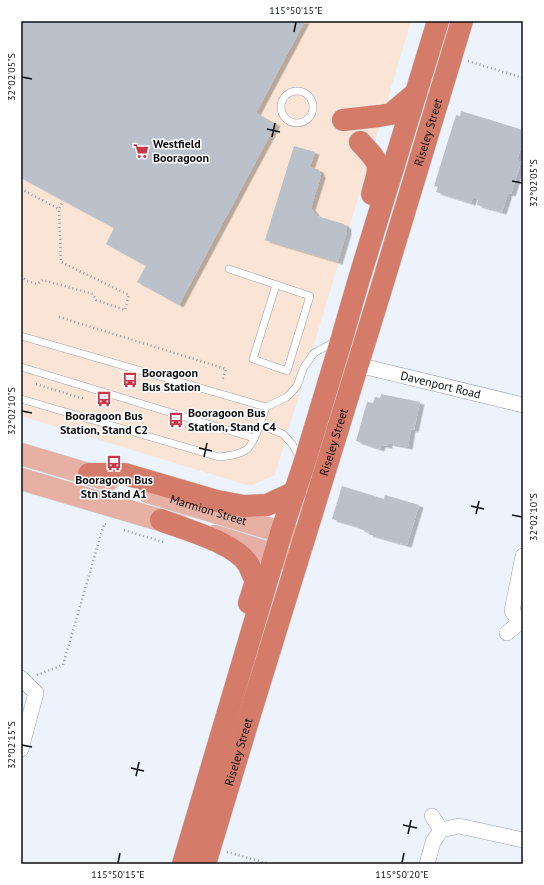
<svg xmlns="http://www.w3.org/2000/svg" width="544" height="885" font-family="'PT Sans',sans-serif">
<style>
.commercial{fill:#f9e4d5}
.building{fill:#bac1ca;filter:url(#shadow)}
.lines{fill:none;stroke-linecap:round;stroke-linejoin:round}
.lane-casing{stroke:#9aa0a9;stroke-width:8}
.street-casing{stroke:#9aa0a9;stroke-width:16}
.primary-casing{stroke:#d3d4d4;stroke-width:23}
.highway-casing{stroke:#d3d4d4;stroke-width:23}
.path{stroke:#92979e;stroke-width:2.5;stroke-dasharray:1 3;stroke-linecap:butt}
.lane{stroke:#fff;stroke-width:7}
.street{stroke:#fff;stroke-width:15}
.primary{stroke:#e6b0a5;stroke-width:22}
.highway{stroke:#d57b69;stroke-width:22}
.ticks{fill:none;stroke:#0d0f12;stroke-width:1.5}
.labels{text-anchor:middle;stroke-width:3;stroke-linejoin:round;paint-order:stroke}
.street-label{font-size:12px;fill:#0d0f12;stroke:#fff}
.poi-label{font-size:12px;font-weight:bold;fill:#0d0f12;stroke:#fff;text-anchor:start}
.neatline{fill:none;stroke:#0d0f12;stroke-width:1.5}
.ticks-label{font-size:10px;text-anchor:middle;fill:#0d0f12}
</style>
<defs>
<filter id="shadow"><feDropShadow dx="4.5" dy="2.5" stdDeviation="0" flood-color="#0004"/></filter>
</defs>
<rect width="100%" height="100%" fill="#ecf3fd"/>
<path class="commercial" d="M21 21H411L275 475 250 486 21 416Z"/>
<g class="building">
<path d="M21 21H305L256 113 276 124 179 305 137 282 146 266 106 244 114 228 21 178Z"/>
<path d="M461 111 523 130V141L517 160 521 162 511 194 508 193 502 212 477 205 478 199 473 197 471 203 436 192 438 187 434 186 456 115 460 116Z"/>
<path d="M294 146 315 152 310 167 319 170 321 176 311 208 317 216 344 224 347 227V232L338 262 265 240Z"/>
<path d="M381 394 420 402 414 430 411 429 408 447 388 443V446L381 445 380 449 356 441 367 402 373 403 375 397 380 398Z"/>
<path d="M342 486 384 499 385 495 419 505 407 545 368 534 369 532 360 529V527L332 519Z"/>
</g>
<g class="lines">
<defs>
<g id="lane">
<circle cx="297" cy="107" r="16"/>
<path d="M229 269 310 296 287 371 253 359 276 285"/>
<path d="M21 336 266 407 287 397 297 386 304 367 314 353 336 341"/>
<path d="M21 367 254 438"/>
<path d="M21 399 219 457C229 456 238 455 246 450 255 444 262 417 266 407"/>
<path d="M260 425 283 434 292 444 301 459"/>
</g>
<g id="street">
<path id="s1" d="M358 365 523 405"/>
<path d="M523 556 512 611 520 622H523"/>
<path d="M507 633 520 622"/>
<path d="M21 678 36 693 21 749"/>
<path d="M432 816 441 830"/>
<path d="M427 864 433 842 441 830 459 826 523 840"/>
</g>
<g id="primary">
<path d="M21 454 108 480"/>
<path d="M21 479 180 526"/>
<path id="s2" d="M148 492 304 539"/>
<path d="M215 536 297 562"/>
</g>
<g id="highway">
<path d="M343 120 379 116 391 114 416 93"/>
<path d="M360 142C382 166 381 163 372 194"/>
<path d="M89 474H125L217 501 244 506 267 505 295 492"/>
<path d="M161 520C185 530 234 542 248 564 251 569 253 576 256 581L249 603"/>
<path d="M183 864 281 533 304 464 342 338 359 279 438 21"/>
<path id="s3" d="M205 864 251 711 382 286 462 21"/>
</g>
</defs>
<use href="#lane" class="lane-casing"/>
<use href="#street" class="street-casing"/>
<use href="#primary" class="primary-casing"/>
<use href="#highway" class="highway-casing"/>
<g class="path">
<path d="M468 61 523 78"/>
<path d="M21 189 59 209 63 201"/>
<path d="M21 276 27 281 37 284 43 280 93 294 96 300 125 310 129 295 61 262 59 209"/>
<path d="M59 317 226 369 222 381"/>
<path d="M36 384 84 399"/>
<path d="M124 530 163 542"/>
<path d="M37 675 63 665 104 524H106"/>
<path d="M227 852 269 864"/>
</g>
<use href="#lane" class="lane"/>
<use href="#street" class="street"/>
<use href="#primary" class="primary"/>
<use href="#highway" class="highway"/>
</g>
<path class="ticks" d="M294 32 296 22M22 77 32 79M267 129 280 132M272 137 275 123M512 181 522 183M22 411 32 413M199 448 212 451M204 457 207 443M471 506 484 509M476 514 479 501M512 515 522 517M22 745 32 747M131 768 144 771M136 776 139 762M403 825 417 828M408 834 411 820M118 863 120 853M402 863 404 853"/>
<defs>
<symbol id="supermarket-bare" viewBox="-9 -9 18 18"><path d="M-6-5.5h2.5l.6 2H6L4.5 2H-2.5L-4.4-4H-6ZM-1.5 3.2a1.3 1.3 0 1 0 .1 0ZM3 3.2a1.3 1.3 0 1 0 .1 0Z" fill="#c73749" stroke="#fff" stroke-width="2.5" paint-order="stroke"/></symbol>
<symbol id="bus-bare" viewBox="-9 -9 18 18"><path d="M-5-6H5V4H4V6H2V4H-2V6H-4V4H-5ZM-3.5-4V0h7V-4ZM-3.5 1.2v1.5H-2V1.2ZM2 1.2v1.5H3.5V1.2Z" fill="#c73749" stroke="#fff" stroke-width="2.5" paint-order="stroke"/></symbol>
</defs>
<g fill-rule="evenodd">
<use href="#supermarket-bare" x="130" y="140" width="22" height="22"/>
<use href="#bus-bare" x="119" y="369" width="22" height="22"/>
<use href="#bus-bare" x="93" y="388" width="22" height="22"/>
<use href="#bus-bare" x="165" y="409" width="22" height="22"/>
<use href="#bus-bare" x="103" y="452" width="22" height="22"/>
</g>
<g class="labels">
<g class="street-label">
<text dy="4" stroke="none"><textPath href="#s3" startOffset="765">Riseley Street</textPath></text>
<text dy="4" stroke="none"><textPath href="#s1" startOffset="85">Davenport Road</textPath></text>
<text dy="4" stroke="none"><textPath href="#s3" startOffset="441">Riseley Street</textPath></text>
<text dy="4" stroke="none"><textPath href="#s2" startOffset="63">Marmion Street</textPath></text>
<text dy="4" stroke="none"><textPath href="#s3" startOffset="117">Riseley Street</textPath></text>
</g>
<g class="poi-label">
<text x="153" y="148">Westfield<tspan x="153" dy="14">Booragoon</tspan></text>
<text x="142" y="377">Booragoon<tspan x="142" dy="14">Bus Station</tspan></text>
<text x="188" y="417">Booragoon Bus<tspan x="188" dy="14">Station, Stand C4</tspan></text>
<text x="104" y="420" text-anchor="middle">Booragoon Bus<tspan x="104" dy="14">Station, Stand C2</tspan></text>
<text x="114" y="484" text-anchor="middle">Booragoon Bus<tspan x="114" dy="14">Stn Stand A1</tspan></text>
</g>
</g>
<rect width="544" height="885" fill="none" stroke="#ffffff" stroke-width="44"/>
<rect x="22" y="22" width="500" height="841" class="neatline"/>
<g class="ticks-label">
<text x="296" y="14">115°50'15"E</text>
<text transform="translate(11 77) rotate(-90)" y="4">32°02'05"S</text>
<text transform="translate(533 183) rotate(-90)" y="4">32°02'05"S</text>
<text transform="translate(11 411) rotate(-90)" y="4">32°02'10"S</text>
<text transform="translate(533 517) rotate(-90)" y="4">32°02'10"S</text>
<text transform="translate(11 745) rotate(-90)" y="4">32°02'15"S</text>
<text x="118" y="878">115°50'15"E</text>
<text x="402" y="878">115°50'20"E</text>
</g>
</svg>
